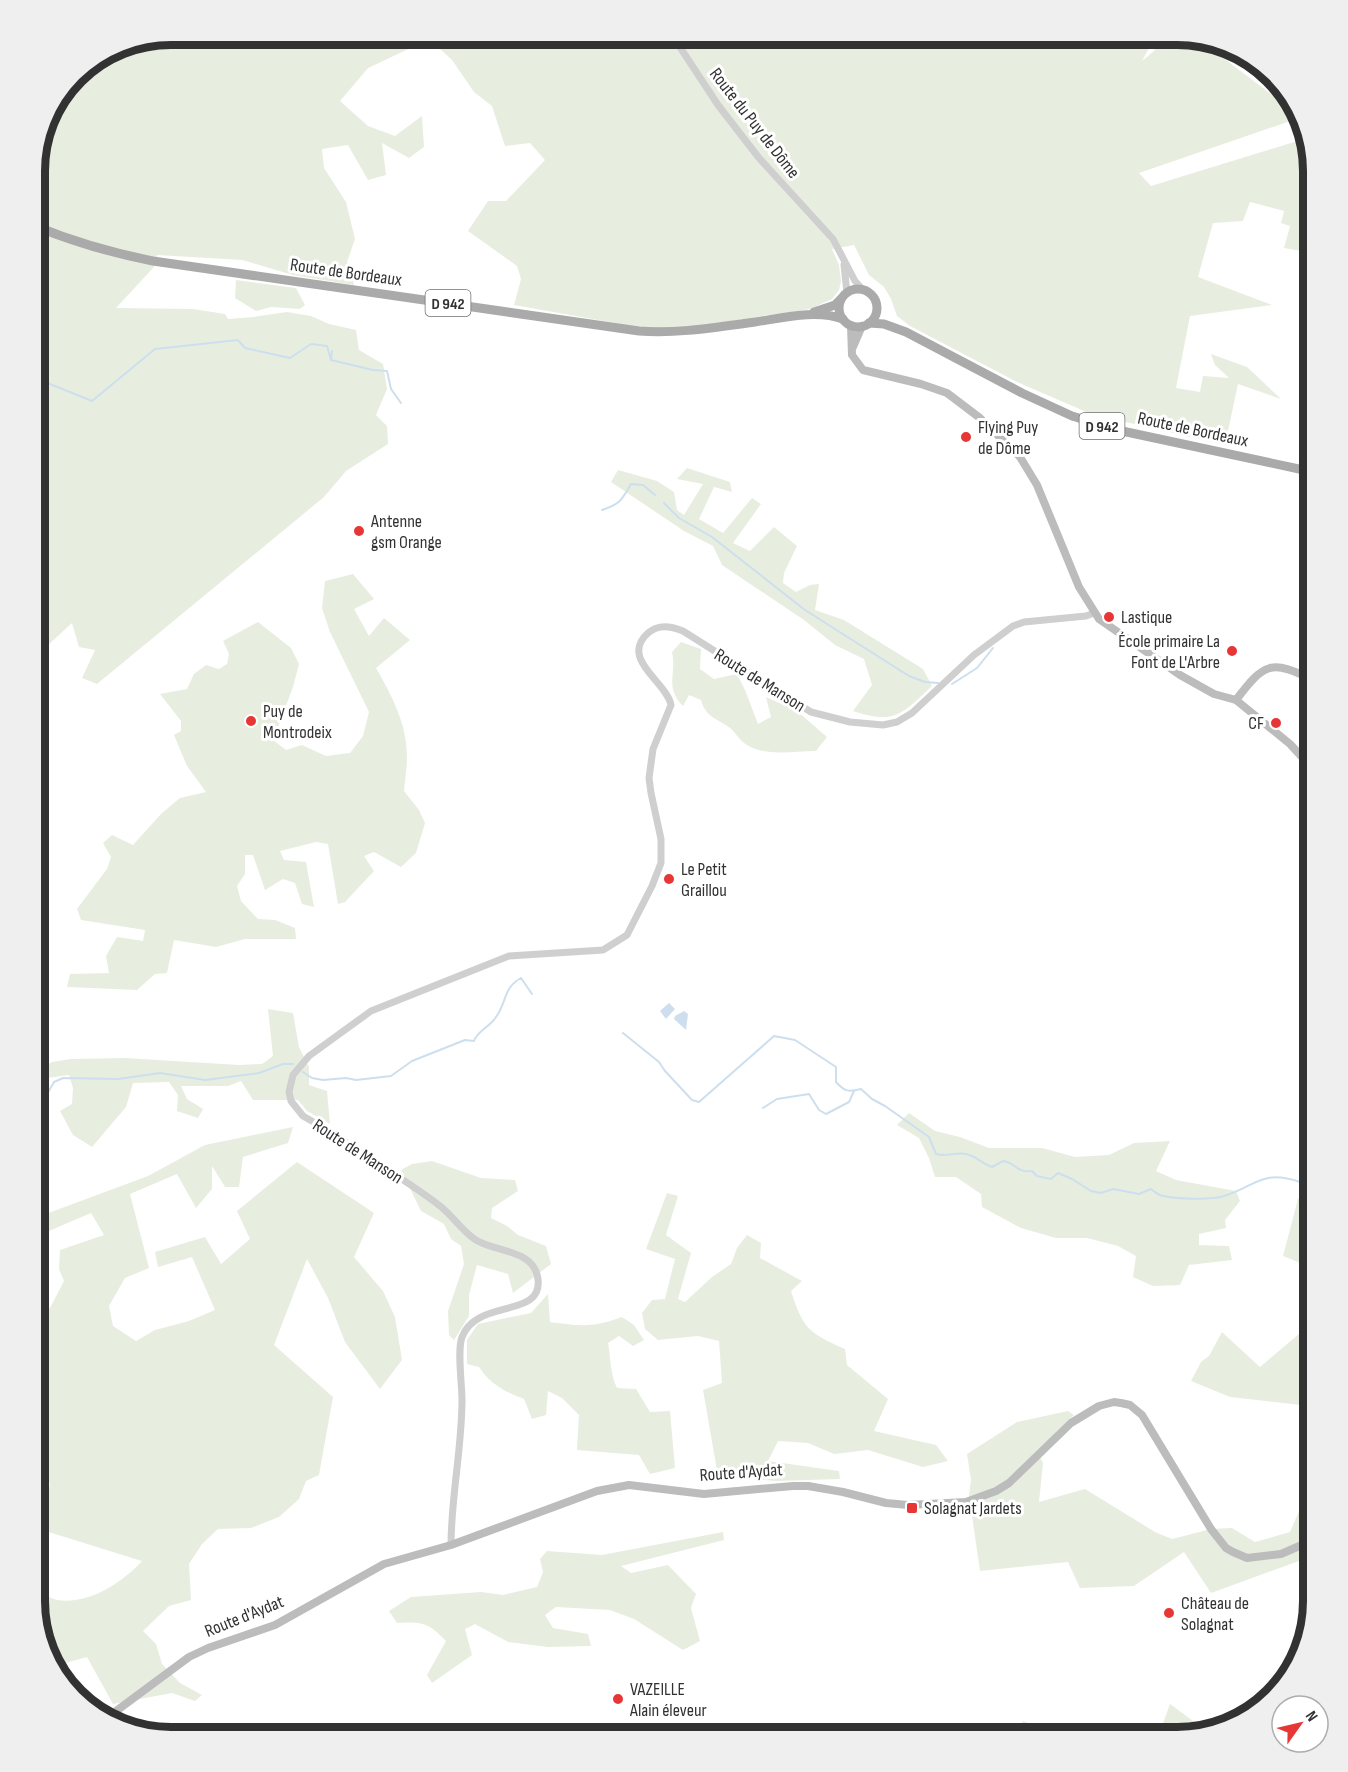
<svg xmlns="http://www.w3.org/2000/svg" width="1348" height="1772" font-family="'Sofia Sans Condensed',sans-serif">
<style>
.green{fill:#e7eee0}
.water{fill:#cddfee}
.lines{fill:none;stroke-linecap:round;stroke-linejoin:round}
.stream{stroke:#cddfee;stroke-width:2}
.tertiary{stroke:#cfcfcf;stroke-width:7}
.secondary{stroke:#bcbcbc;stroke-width:8}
.primary{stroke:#aaa;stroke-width:9}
.poi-dot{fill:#e73636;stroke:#fff;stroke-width:2}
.labels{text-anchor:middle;stroke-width:6;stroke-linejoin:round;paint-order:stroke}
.shield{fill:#fff;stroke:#707070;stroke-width:1.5}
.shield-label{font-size:16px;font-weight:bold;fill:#323232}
.street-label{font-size:18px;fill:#323232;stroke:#fff}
.poi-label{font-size:18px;fill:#323232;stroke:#fff;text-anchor:start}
.rim{fill:none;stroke:#323232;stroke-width:8}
</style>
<rect width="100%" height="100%" fill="#fff"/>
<g class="green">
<path d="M171 35H1156L1142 61 1154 51 1161 37 1214 51 1283 103 1293 120 1139 173 1151 186 1304 139 1313 171V253L1284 248 1290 226 1281 223 1284 211 1250 202 1243 221 1213 223 1198 277 1272 305 1190 316 1176 388 1200 392 1203 376 1229 378 1215 365 1211 354 1247 367 1281 399 1238 384 1225 445 1091 414 1017 382 910 326 897 316 891 299 884 287 869 275 854 245 832 249 839 265 841 281 839 290 832 299 810 309 691 327 648 329 514 305 521 279 517 266 468 231 488 201H506L545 160 530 143 505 146 492 106 474 92 452 60 440 49 419 44 368 68 340 101 368 126 395 136 422 116 424 147 409 158 382 143 386 175 368 180 348 145 322 149 324 168 346 202 355 239 347 262 354 285 293 275 242 260 157 255 154 267 116 308 193 309 225 314 228 319 253 317 287 312 311 316 329 324 356 330 359 350 383 364 387 389 376 415 387 426 388 444 346 471 324 497 97 684 82 678 95 650 79 647 72 623 35 657V162L49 110 81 69 119 45Z"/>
<path d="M236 280 296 288 305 305 300 309 271 307 256 311 235 298Z"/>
<path d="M687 468 730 482 732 492 714 487 699 519 723 533 752 498 761 504 733 543 750 551 774 527 797 546 784 573 783 583 796 592 810 585 819 584 815 610 844 620 923 669 932 686C902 714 895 725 853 711L872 685 864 659 835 645 804 620 722 565 713 546 684 531 611 482 618 470 657 481 674 492 677 510 684 515 703 484 677 479Z"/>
<path d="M353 574 374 599 354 609 369 636 384 618 410 640 376 668C392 696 407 724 407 757 407 768 405 780 404 791L419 810 425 823 416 853 401 867 374 852 364 856 374 871 345 902 338 904 328 844 316 842 280 851 284 860 306 862 314 907 302 904 295 883 283 879 265 890 253 855H245V874L237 886 241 901 258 919 275 920 295 928 296 939H245L216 947 174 940 167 973 155 974 137 990 67 987 70 974 109 973 106 956 117 937 143 941 145 930 81 920 77 909 107 869 111 857 103 843 112 835 133 845 161 814 180 798 206 792 187 766 174 735 181 731V721L160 694 187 689 194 674 206 665 219 669 227 664 229 654 223 641 258 622 291 648 299 664 293 687 273 740 286 750 302 745 326 756 350 753 363 736 369 712 330 632 322 608 325 581Z"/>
<path d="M681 642 701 649 700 669 714 679 737 674 745 690 758 724 771 717 766 697 797 711 827 737 816 751C793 751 767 757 747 745 740 741 736 733 730 728 717 718 706 718 701 700L689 695 683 706C664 686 677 675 672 652Z"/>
<path d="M268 1009 293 1013 299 1047 309 1067V1085L327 1091 330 1124 307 1111 298 1100H253L241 1081 228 1086H181L187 1099 203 1109 198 1118 177 1111 178 1095 169 1082 133 1083 126 1107 92 1147 73 1135 60 1111 72 1104 73 1088 69 1075 47 1078 41 1068 52 1062 71 1059 125 1058 239 1065 262 1064 273 1056Z"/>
<path d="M909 1113 935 1131 960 1137 989 1148H1042L1075 1157 1109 1155 1134 1143 1170 1141 1156 1171 1176 1180 1236 1191 1240 1201 1225 1220 1226 1228 1199 1234V1245L1229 1246 1232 1260 1189 1265 1180 1285 1153 1286 1133 1277 1136 1256 1118 1246 1087 1238H1056L1021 1228 982 1207 981 1194 956 1177H935L929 1158 919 1138 897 1125Z"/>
<path d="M293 1127 288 1143 243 1157 239 1187H225L212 1166V1189L196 1208 177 1174 130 1194 149 1268 125 1278 109 1306 113 1326 136 1341 155 1330 189 1321 215 1310 192 1257 158 1267 155 1252 205 1237 221 1264 250 1239 237 1211 297 1162 374 1213 354 1257 383 1291 395 1317 402 1360 380 1389 345 1342 328 1298 307 1259 274 1345 333 1397 319 1475 306 1481 299 1499 279 1517 251 1528 218 1529 202 1544 189 1564 191 1600 169 1606 143 1631 156 1644 162 1664 180 1683 202 1695 195 1701 172 1693 113 1704 87 1657 55 1666 35 1601V1590C41 1593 50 1598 57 1600 88 1605 122 1583 142 1561L42 1530 50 1483 35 1475V1317L50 1308 64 1281 59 1269 60 1250 104 1235 91 1213 35 1237V1218L148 1176 205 1145Z"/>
<path d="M432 1161 481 1178 515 1180 518 1191 492 1208 491 1218 507 1226 518 1235 546 1246 551 1264 513 1293 508 1274 477 1265 469 1295V1316L454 1340 449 1335 448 1311 464 1264 461 1246 451 1239 444 1224 421 1211 401 1170 412 1164Z"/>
<path d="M1313 1183V1268L1283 1256 1298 1199Z"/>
<path d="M667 1193 678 1196 666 1235 691 1253 678 1299 685 1302 712 1277 731 1264 737 1248 747 1235 761 1243 760 1258 802 1281 791 1291C803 1329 809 1333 845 1349L847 1365 888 1399 874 1431 936 1445 948 1461 923 1467 868 1450 834 1454 808 1443 778 1441 768 1461 839 1471 840 1479 776 1481 718 1476 703 1390 722 1383 719 1341 698 1336 658 1340 645 1329 642 1313 652 1300 665 1299 675 1259 646 1249Z"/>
<path d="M548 1294 550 1322C580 1326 593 1328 622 1317L634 1325 644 1340 633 1346 619 1336 608 1343C611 1358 610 1374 617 1388L636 1389 650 1412 670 1411 675 1468 650 1474 639 1455 577 1450 579 1415 562 1398 548 1391 546 1415 532 1419 524 1399C505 1392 490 1384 479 1367L467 1364V1340L478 1324 531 1313Z"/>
<path d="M1313 1322V1427L1310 1406 1230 1397 1191 1381 1201 1362 1209 1356 1222 1332 1260 1367Z"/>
<path d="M1068 1411 1074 1415 1037 1451 1043 1463 1039 1502 1085 1489 1155 1532 1172 1539 1211 1529 1232 1528 1255 1542 1290 1532 1313 1479V1556L1211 1593 1184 1552 1134 1586 1080 1588 1068 1562 980 1571 969 1495 971 1480 967 1454 1017 1422Z"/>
<path d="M723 1532 724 1540 621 1566 631 1573 668 1565 696 1594 691 1608 700 1641 683 1650 634 1619 610 1610 556 1607 545 1615 553 1628 588 1634 591 1646 548 1647 508 1642 475 1624 465 1629 472 1655 432 1683 427 1675 446 1641C429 1623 422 1621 397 1623L389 1611 411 1597 481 1592 503 1595 537 1587 543 1572 540 1559 547 1551 602 1555Z"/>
<path d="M1170 1704 1204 1729 1178 1737H1158Z"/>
<path d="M1023 1721 1034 1725 1035 1737H1013Z"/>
</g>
<g class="water">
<path d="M669 1003 675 1009 666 1019 660 1011Z"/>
<path d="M684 1011 688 1014 686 1030 674 1019 675 1016Z"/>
</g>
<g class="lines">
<g class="stream">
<path d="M332 351 331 360 373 370 387 371 391 389 401 403"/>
<path d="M35 385 45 382 92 401 155 349 238 340 245 348 290 358 311 344 327 346 331 360"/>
<path d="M664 503 679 518 712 537 805 610 909 676 925 682 938 683"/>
<path d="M602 510C620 504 622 500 631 484L643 485 655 495"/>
<path d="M952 684 977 668 993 648"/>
<path d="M623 1033 659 1062 665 1071 692 1100 699 1102 774 1036 795 1040 836 1067V1082C845 1092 849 1092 861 1089L872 1099 885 1106 929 1137 936 1154C947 1157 956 1152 966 1154 976 1156 983 1164 992 1167L1003 1161C1015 1162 1016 1173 1032 1171L1037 1176 1051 1179 1058 1173 1072 1179 1091 1191 1101 1193 1113 1189 1139 1194 1151 1189C1155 1192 1158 1195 1163 1196 1176 1199 1212 1200 1224 1196 1257 1186 1261 1169 1300 1182L1310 1170"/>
<path d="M303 1072 312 1078 323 1080 346 1078 356 1080 391 1076 412 1061 465 1040 474 1041C477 1031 490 1027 496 1017 507 1002 503 988 521 978L532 994"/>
<path d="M763 1108 777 1099 809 1094 819 1110 826 1114 849 1102 854 1091"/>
<path d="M35 1115 54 1082 63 1078 118 1079 160 1073 205 1080 259 1073 283 1064H293"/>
</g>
<g class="tertiary">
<path d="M672 35 718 105 759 158 833 239 855 281 863 290"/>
<path d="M844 265 847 293"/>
<path d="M451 1545C451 1497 462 1448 462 1400 462 1384 457 1350 462 1337 477 1298 543 1319 538 1279 534 1249 497 1253 476 1240 462 1231 453 1216 440 1206 421 1191 400 1178 380 1165 355 1148 330 1131 303 1116L291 1101 289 1092 293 1075 309 1056 371 1011 509 956 603 950 627 935 652 886 661 863V839L651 793 649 778 653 749 671 705C667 682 619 659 648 633 659 624 670 626 683 631L811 712 850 722 883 725 897 722 912 713 974 655 1013 626 1024 622 1086 616 1094 613"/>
</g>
<g class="secondary">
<path d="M851 325 852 355 863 370 921 384 947 393 980 418 1020 457 1037 485 1079 587 1099 619 1180 675 1214 694 1236 700 1290 744 1313 769"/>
<path d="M853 347 862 326"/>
<path d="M1236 700C1264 663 1271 659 1313 680"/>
<path d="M1313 1226C1298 1206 1301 1194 1313 1174"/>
<path d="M104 1720 189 1657 208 1648 275 1625 384 1564 451 1545 597 1491 629 1485 704 1494 793 1486H808L843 1492 886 1503 908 1505 966 1502 996 1491 1009 1483 1071 1423 1099 1406 1114 1402 1121 1403 1130 1405 1142 1415 1211 1529 1226 1548 1233 1552 1247 1558 1281 1554 1304 1544 1313 1534"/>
</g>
<g class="primary">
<path d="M35 226C74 242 112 253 153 261L639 331C678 334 717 327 755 322 782 318 816 309 843 319"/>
<circle cx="858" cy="308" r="19"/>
<path d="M814 312 835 305 841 299"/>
<path d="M869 323 884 324 906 332 1022 393 1072 416 1122 431 1313 472"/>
</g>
</g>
<g class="poi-dot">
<circle cx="966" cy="437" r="6"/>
<circle cx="359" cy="531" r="6"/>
<circle cx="1109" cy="617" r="6"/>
<circle cx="1232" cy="651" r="6"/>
<circle cx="251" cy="721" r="6"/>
<circle cx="1276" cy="723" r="6"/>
<circle cx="669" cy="879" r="6"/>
<rect x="906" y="1502" width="12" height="12" rx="3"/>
<circle cx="1169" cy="1613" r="6"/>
<circle cx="618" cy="1699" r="6"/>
</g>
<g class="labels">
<g class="shield">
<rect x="425.5" y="290" width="45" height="26" rx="4.5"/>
<rect x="1079.5" y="413" width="45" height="26" rx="4.5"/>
</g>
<g class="shield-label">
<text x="448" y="309">D 942</text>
<text x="1102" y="432">D 942</text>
</g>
<g class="street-label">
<text transform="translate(755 123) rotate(52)" y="6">Route du Puy de Dôme</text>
<text transform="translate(346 272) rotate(8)" y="6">Route de Bordeaux</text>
<text transform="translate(1193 429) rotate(12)" y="6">Route de Bordeaux</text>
<text transform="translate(760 680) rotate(32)" y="6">Route de Manson</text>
<text transform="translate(358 1151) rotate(33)" y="6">Route de Manson</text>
<text transform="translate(741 1472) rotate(-4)" y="6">Route d'Aydat</text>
<text transform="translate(244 1616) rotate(-22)" y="6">Route d'Aydat</text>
</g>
<g class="poi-label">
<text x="978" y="433">Flying Puy<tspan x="978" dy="21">de Dôme</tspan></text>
<text x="371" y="527">Antenne<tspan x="371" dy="21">gsm Orange</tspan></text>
<text x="1121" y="623">Lastique</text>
<text x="1220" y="647" text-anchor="end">École primaire La<tspan x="1220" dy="21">Font de L'Arbre</tspan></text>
<text x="263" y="717">Puy de<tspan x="263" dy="21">Montrodeix</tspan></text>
<text x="1264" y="729" text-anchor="end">CF</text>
<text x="681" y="875">Le Petit<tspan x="681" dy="21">Graillou</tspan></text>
<text x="924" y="1514">Solagnat Jardets</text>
<text x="1181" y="1609">Château de<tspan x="1181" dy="21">Solagnat</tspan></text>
<text x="630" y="1695">VAZEILLE<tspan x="630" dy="21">Alain éleveur</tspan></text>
</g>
</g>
<path d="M0 0H1348V1772H0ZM171 45H1177A126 126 0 0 1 1303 171V1601A126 126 0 0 1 1177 1727H171A126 126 0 0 1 45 1601V171A126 126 0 0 1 171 45Z" fill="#efefef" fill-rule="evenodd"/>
<path class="rim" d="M171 45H1177A126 126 0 0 1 1303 171V1601A126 126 0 0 1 1177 1727H171A126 126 0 0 1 45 1601V171A126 126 0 0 1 171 45Z"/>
<g transform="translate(1300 1724) rotate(56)"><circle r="28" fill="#ffffff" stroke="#adadad" stroke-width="1.5"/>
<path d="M0-4.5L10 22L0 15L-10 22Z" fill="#e73636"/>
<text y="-9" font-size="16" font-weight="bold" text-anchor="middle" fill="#323232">N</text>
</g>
</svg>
